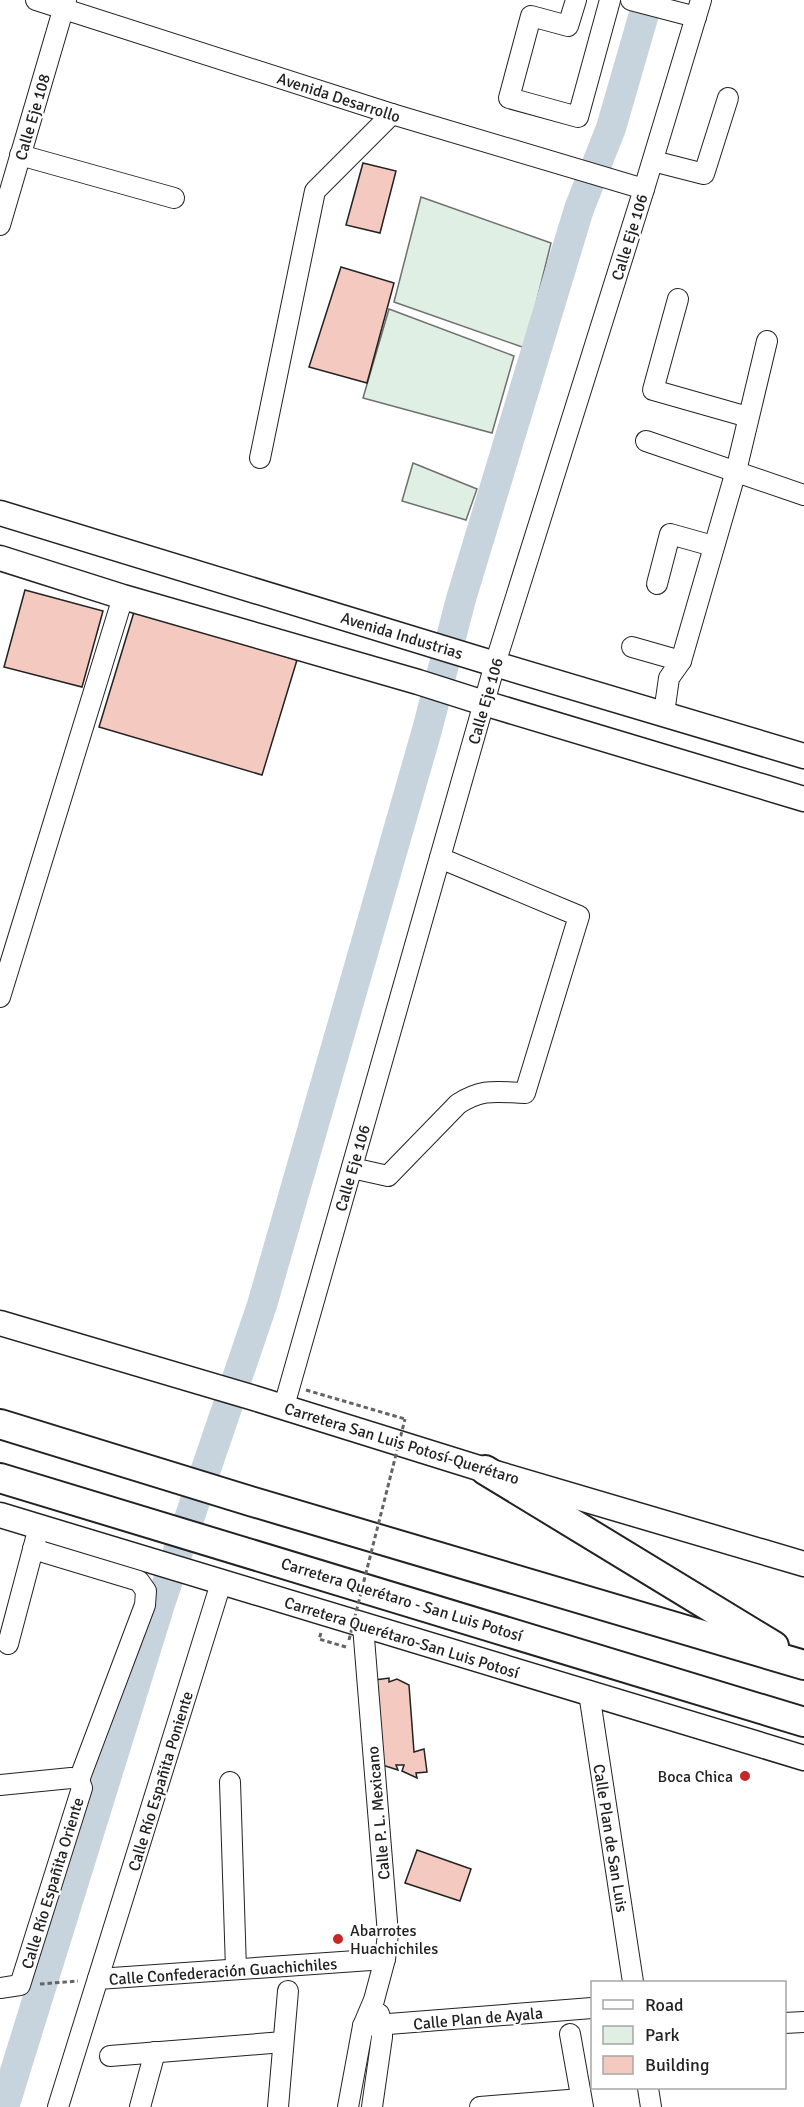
<svg xmlns="http://www.w3.org/2000/svg" width="804" height="2107" font-family="Signika,sans-serif">
<style>
.green{fill:#e0efe3;stroke:#6f6f6f;stroke-width:1.5}
.lines{fill:none;stroke-linecap:round;stroke-linejoin:round}
.river{stroke:#c7d3dd;stroke-width:30}
.building{fill:#f3c9c0;stroke:#222;stroke-width:1.5}
.minor-casing{stroke:#222;stroke-width:22}
.major-casing{stroke:#222;stroke-width:27}
.highway-casing{stroke:#222;stroke-width:32}
.path{stroke:#646464;stroke-width:3;stroke-dasharray:4.5 3;stroke-linecap:butt}
.minor{stroke:#fff;stroke-width:20}
.major{stroke:#fff;stroke-width:24}
.highway{stroke:#fff;stroke-width:28}
.path-bridge{stroke:#646464;stroke-width:3;stroke-dasharray:4.5 3;stroke-linecap:butt}
.poi-dot{fill:#c62828;stroke:#fff;stroke-width:2}
.labels{text-anchor:middle;stroke-width:4.5;stroke-linejoin:round;paint-order:stroke}
.street-label{font-size:16px;fill:#222;stroke:#fff}
.poi-label{font-size:16px;fill:#222;stroke:#fff;text-anchor:end}
</style>
<rect width="100%" height="100%" fill="#fff"/>
<g class="green">
<path d="M421 197 551 243 525 348 394 302Z"/>
<path d="M389 309 514 356 492 433 363 398Z"/>
<path d="M413 463 477 489 466 520 402 501Z"/>
</g>
<g class="lines">
<path class="river" d="M4 2107 160 1604 262 1305 427 730 461 599 579 209 611 128 648 0"/>
</g>
<g class="building">
<path d="M363 163 396 171 380 233 346 225Z"/>
<path d="M341 267 394 283 367 383 309 367Z"/>
<path d="M25 590 103 611 82 687 4 667Z"/>
<path d="M134 612 297 660 262 775 99 727Z"/>
<path d="M389 1678V1682L397 1679 409 1685 414 1752 424 1749 427 1772 416 1773 417 1778 402 1771 404 1765H396L398 1770 379 1764 375 1680Z"/>
<path d="M417 1850 471 1869 460 1901 405 1883Z"/>
</g>
<g class="lines">
<defs>
<g id="minor">
<path d="M36 0 392 114 644 189"/>
<path d="M576 0 568 26 531 16 509 98 578 117 610 0"/>
<path d="M631 0 696 17"/>
<path d="M20 155 174 198"/>
<path d="M653 161 704 174 728 98"/>
<path d="M0 225 66 0"/>
<path d="M678 299 653 390 748 417"/>
<path d="M646 441 804 495"/>
<path d="M260 458 315 191 392 114"/>
<path d="M657 584 670 534 713 546"/>
<path d="M632 647 681 661"/>
<path d="M664 713 669 678 681 661 736 471 767 341"/>
<path d="M0 997 123 597"/>
<path d="M352 1168 388 1176 458 1104C483 1088 496 1092 525 1093L579 916 440 858"/>
<path d="M284 1406 495 664 644 189 701 0"/>
<path d="M33 1549 139 1581 146 1591 145 1605 79 1780"/>
<path d="M8 1644 36 1538"/>
<path d="M589 1693 633 1982"/>
<path d="M230 1782 236 1969"/>
<path d="M0 1785 71 1778 79 1780"/>
<path d="M98 1979 385 1959"/>
<path d="M0 1988 20 1985 82 1788 79 1780"/>
<path d="M784 2023 804 2022"/>
<path d="M363 2026 592 2008"/>
<path d="M570 2034 583 2107"/>
<path d="M110 2056 283 2042"/>
<path d="M648 2088 651 2107"/>
<path d="M58 2107 221 1583"/>
<path d="M140 2107 155 2052"/>
<path d="M278 2107 288 1991"/>
<path d="M348 2107 363 2026 374 2000 385 1959 388 1934 363 1626"/>
<path d="M372 2107 382 2037V2025L379 2014"/>
<path d="M480 2107 581 2099"/>
</g>
<g id="major">
<path d="M0 513 495 664 804 756"/>
<path d="M0 558 123 597 418 682 484 703 804 799"/>
<path d="M0 1323 254 1398 485 1470 804 1564"/>
<path d="M0 1515 804 1758"/>
</g>
<g id="highway">
<path d="M0 1424 250 1501 804 1665"/>
<path d="M485 1470 774 1646"/>
<path d="M0 1478 804 1722"/>
</g>
</defs>
<use href="#minor" class="minor-casing"/>
<use href="#major" class="major-casing"/>
<use href="#highway" class="highway-casing"/>
<g class="path">
<path d="M306 1390 405 1419"/>
<path d="M321 1633 319 1639 346 1647"/>
<path d="M40 1984 78 1981"/>
</g>
<use href="#minor" class="minor"/>
<use href="#major" class="major"/>
<use href="#highway" class="highway"/>
<path class="path-bridge" d="M349 1640 405 1419"/>
</g>
<g class="poi-dot">
<circle cx="745" cy="1776" r="6"/>
<circle cx="338" cy="1939" r="6"/>
</g>
<g class="labels">
<g class="street-label">
<text transform="translate(339 97) rotate(18)" y="6">Avenida Desarrollo</text>
<text transform="translate(32 117) rotate(-74)" y="6">Calle Eje 108</text>
<text transform="translate(629 237) rotate(-73)" y="6">Calle Eje 106</text>
<text transform="translate(402 635) rotate(17)" y="6">Avenida Industrias</text>
<text transform="translate(485 701) rotate(-74)" y="6">Calle Eje 106</text>
<text transform="translate(352 1168) rotate(-74)" y="6">Calle Eje 106</text>
<text transform="translate(402 1443) rotate(17)" y="6">Carretera San Luis Potosí-Querétaro</text>
<text transform="translate(402 1599) rotate(17)" y="6">Carretera Querétaro - San Luis Potosí</text>
<text transform="translate(402 1637) rotate(17)" y="6">Carretera Querétaro-San Luis Potosí</text>
<text transform="translate(160 1781) rotate(-73)" y="6">Calle Río Españita Poniente</text>
<text transform="translate(378 1813) rotate(-95)" y="6">Calle P. L. Mexicano</text>
<text transform="translate(611 1838) rotate(81)" y="6">Calle Plan de San Luis</text>
<text transform="translate(52 1883) rotate(-73)" y="6">Calle Río Españita Oriente</text>
<text transform="translate(223 1971) rotate(-4)" y="6">Calle Confederación Guachichiles</text>
<text transform="translate(478 2018) rotate(-5)" y="6">Calle Plan de Ayala</text>
</g>
<g class="poi-label">
<text x="733" y="1782">Boca Chica</text>
<text x="350" y="1936" text-anchor="start">Abarrotes<tspan x="350" dy="18">Huachichiles</tspan></text>
</g>
</g>
<rect x="591" y="1981" width="195" height="108" fill="#ffffff" stroke="#a7a7a7" stroke-width="1.5"/>
<rect x="603" y="2000" width="30" height="9" fill="#ffffff" stroke="#a7a7a7" stroke-width="1.5"/>
<text x="645" y="2011" font-size="18" fill="#222222">Road</text>
<rect x="603" y="2026" width="30" height="18" fill="#e0efe3" stroke="#a7a7a7" stroke-width="1.5"/>
<text x="645" y="2041" font-size="18" fill="#222222">Park</text>
<rect x="603" y="2056" width="30" height="18" fill="#f3c9c0" stroke="#a7a7a7" stroke-width="1.5"/>
<text x="645" y="2071" font-size="18" fill="#222222">Building</text>
</svg>
